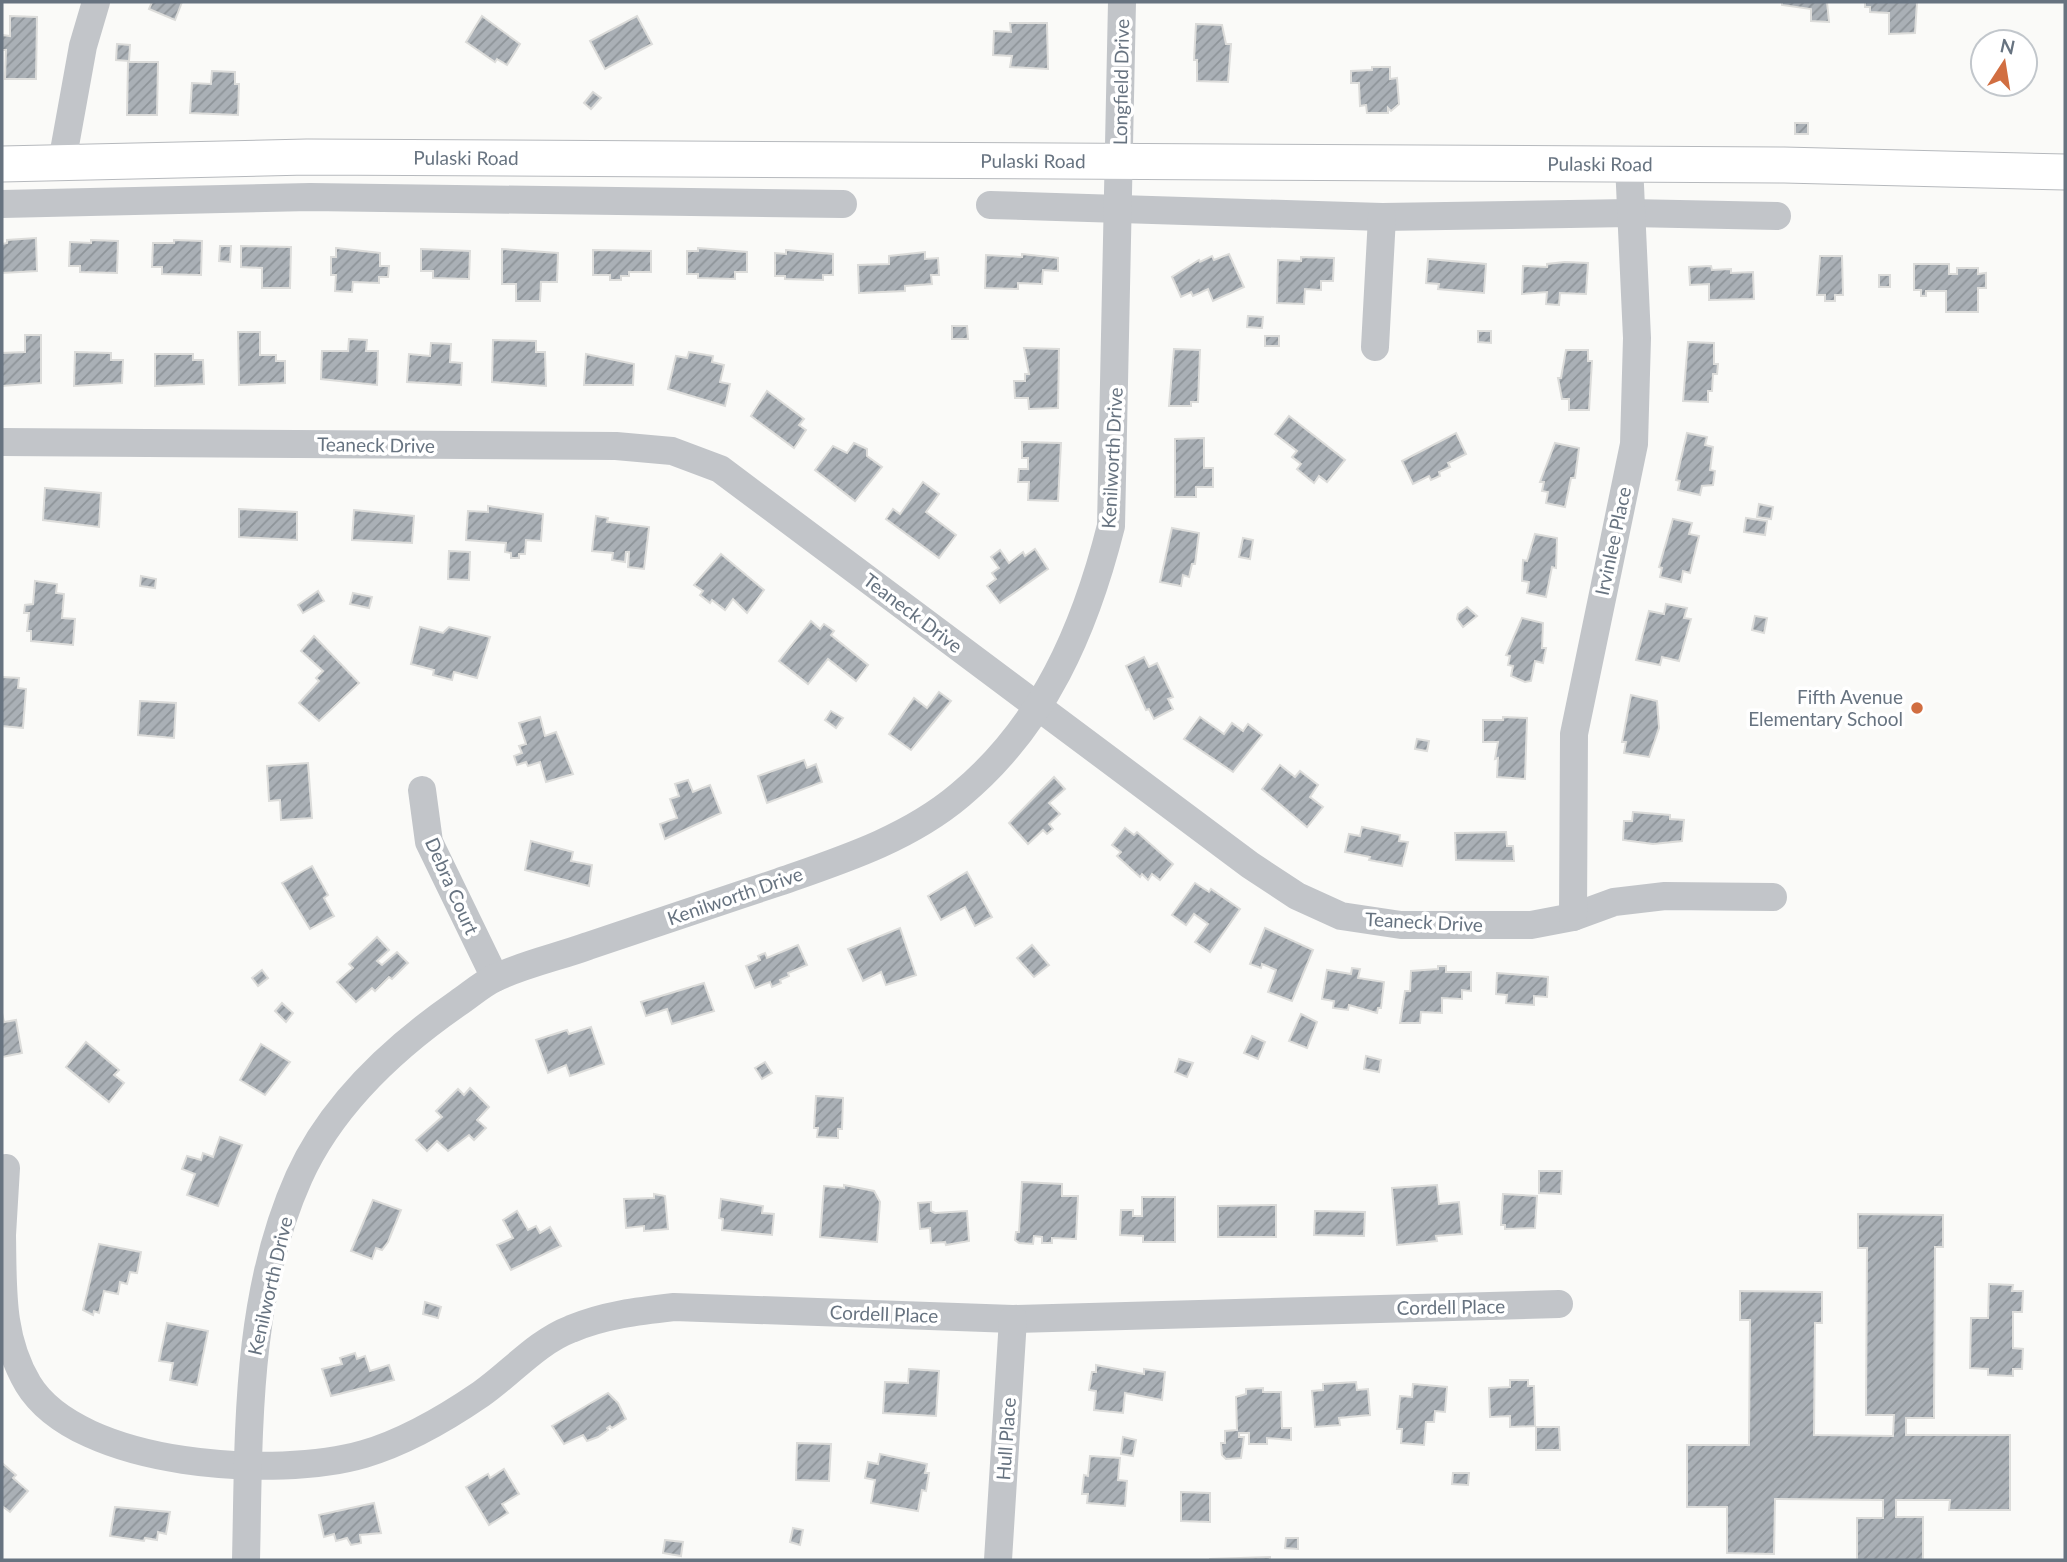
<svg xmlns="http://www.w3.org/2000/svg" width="2067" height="1562" font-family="Lato,sans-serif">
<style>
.building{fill:url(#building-hatch);stroke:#dcdcda;stroke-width:2}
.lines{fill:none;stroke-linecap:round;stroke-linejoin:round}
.major-casing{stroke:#b6b9bd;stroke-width:37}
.minor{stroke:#c2c5c9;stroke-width:28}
.major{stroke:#fff;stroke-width:35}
.poi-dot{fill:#d16e41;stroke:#fff;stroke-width:2.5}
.labels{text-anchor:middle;stroke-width:7;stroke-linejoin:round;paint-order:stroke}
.street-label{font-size:19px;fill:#677380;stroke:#fff}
.poi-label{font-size:19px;fill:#677380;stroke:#fff;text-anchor:end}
</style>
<defs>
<pattern id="building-hatch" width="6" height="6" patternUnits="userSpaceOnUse" patternTransform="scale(1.75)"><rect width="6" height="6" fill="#aab0b6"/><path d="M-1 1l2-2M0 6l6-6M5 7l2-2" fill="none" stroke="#8e9499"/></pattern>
</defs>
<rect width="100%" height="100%" fill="#fafaf8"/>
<g class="building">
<path d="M152 2H182L175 20 149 9Z"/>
<path d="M1782 2H1827L1829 22 1811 21V9L1782 5Z"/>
<path d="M1865 2H1917L1915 33 1889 34V13L1870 12V7H1865Z"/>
<path d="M10 16 37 17 36 79H5L6 50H2V35L10 36Z"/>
<path d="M482 16 520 44 507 65 497 59 495 62 466 42Z"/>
<path d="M637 16 652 44 605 69 590 41Z"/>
<path d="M1010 23H1047L1048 69 1010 67 1012 56 993 55 994 31 1011 32Z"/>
<path d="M1196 24 1222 25 1226 44H1231L1228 82 1197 81V60H1194Z"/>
<path d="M117 44 130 45 129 61 116 60Z"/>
<path d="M128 62H158L157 115H127Z"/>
<path d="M1372 67H1390V79L1397 78 1399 104 1391 111 1388 108V113H1367L1366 105 1360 106 1359 83H1351V71L1372 70Z"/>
<path d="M212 71 235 72V84H239L238 115 190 113 192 83 211 84Z"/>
<path d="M593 92 601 98 591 109 584 103Z"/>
<rect x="1795" y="123" width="13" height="11"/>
<path d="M36 238 37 271 2 273V244L7 243V240Z"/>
<path d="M91 240 118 241 117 273 80 272V266H69L70 242 91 243Z"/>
<path d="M174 240 202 241 201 275 162 274V267H152L153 243H174Z"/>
<path d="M220 246H231L230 262 219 261Z"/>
<path d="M241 246 291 247 290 288H262V268L241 267Z"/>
<path d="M336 248 380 253V266H389L388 277H379V283L353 282 352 292 335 291 336 275H331V257H336Z"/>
<path d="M698 248 747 252V272H735V279L698 278V274H687V251H698Z"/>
<path d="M421 249 470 251 469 279 433 278V271H421Z"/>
<path d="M502 249 558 253 557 282H541L540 301H516V284H502Z"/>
<path d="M593 250 651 251V272H629V276H621V280H610V275H593Z"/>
<path d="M786 250 833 254V275H823V280L785 279V276H775V253L786 254Z"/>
<path d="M925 252V259L938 258 939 275H931L932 284 905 286V291L859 293 858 265 889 264V256Z"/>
<path d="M1022 254 1058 258V271L1043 270 1042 284 1018 283V289L985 288 986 255 1022 257Z"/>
<path d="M1229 254 1244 287 1213 301 1208 289 1193 296 1191 292 1181 297 1172 277 1199 260 1200 262 1212 256 1214 260Z"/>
<path d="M1820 256H1842L1843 295H1835V301H1825V295H1817Z"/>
<path d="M1301 257 1334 258 1333 281H1321V290L1305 289 1304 304 1277 303 1278 260 1301 261Z"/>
<path d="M1428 259 1486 264 1484 293 1438 289 1439 284 1426 283Z"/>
<path d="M1565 262 1588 263 1586 294 1560 293 1559 305 1546 304 1547 292 1522 294 1523 266 1547 267V264Z"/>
<path d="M1914 264H1949V274H1957V268H1978V274L1986 273V288H1978V312H1946V291H1926V296H1921V290H1914Z"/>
<path d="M1711 266 1712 270 1731 269V273L1753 272 1754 299 1709 300V284L1690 285 1689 267Z"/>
<rect x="1879" y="275" width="11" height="12"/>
<path d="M1248 316 1263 317 1262 328 1247 327Z"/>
<path d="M952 326H967L968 339H952Z"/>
<path d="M1478 331H1491V343L1478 342Z"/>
<path d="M238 332H260V355H276V361H285V383L239 385Z"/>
<path d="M25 335H41V383L2 386V353L25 352Z"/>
<rect x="1265" y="336" width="14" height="10"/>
<path d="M349 339 367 340 366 351H378L377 385 321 379 322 351H348Z"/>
<path d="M493 340 536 341V352H545L546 386 492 382Z"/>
<path d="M1688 342 1714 343V364H1718L1717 374H1713L1712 391H1708V402L1683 401Z"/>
<path d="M431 343 451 344 450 362 462 363 461 385 407 382 409 354 430 356Z"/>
<path d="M1024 348 1059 349 1058 408 1029 409 1028 398H1015L1014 381H1025V374H1029Z"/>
<path d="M1174 349 1200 350 1198 402H1191V406H1169Z"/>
<path d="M1566 350H1588V361H1592L1589 410H1569V399H1562L1558 378H1561Z"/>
<path d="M75 352 111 353V360H123L122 383 74 386Z"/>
<path d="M689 352 713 356 712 362 724 365 720 382 730 384 725 406 668 389 676 356 687 358Z"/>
<path d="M155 354H193V360H203L204 384 155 386Z"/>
<path d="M586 354 634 364 633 385H584Z"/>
<path d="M767 391 804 419 799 425 806 430 794 448 751 416Z"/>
<path d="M1289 416 1345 460 1327 482 1319 476 1314 483 1297 469 1301 464 1292 457 1297 451 1275 434Z"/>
<path d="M1456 433 1466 454 1448 463 1450 467 1439 472 1440 476 1431 480 1429 476 1413 484 1402 461Z"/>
<path d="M1687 433 1707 437 1705 445 1713 447 1710 470 1715 471 1713 485 1702 486 1700 495 1678 490 1680 481 1676 480Z"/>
<path d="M1204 438V468H1213V487H1196V497H1175V439Z"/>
<path d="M1022 442 1061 443 1058 501 1028 500 1029 482H1018L1019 469H1028V458H1022Z"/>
<path d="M854 443 867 449V456L882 467 855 501 815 470 833 446 847 453Z"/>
<path d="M1555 443 1579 448 1575 478H1571L1565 507 1546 503 1548 492 1542 491 1544 482H1540Z"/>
<path d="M923 482 939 494 926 512 956 535 939 558 886 519 893 509 900 514Z"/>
<path d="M45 488 101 493 99 527 43 520Z"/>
<path d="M1759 504 1773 507 1771 519 1757 517Z"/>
<path d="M488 506 543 514 541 541 526 540 525 554H519V558H511V553L505 552 506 543 466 540 468 511 488 512Z"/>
<path d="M239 509 297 512V540L239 537Z"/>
<path d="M354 510 414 516 412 543 352 540Z"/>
<path d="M596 516 608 518 607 522 649 527 644 569 628 567 629 552H626L625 562 612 560 613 553 592 551Z"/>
<path d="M1746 518 1767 521 1765 535 1744 532Z"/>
<path d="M1673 519 1692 523 1689 534 1699 536 1690 573 1683 571 1681 582 1660 577 1662 568 1659 567Z"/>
<path d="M1172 528 1199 533 1195 564H1192L1189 577 1183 575 1181 586 1160 582Z"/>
<path d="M1535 534 1557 538 1556 568 1552 567 1546 597 1527 593 1529 582 1522 581 1523 560 1527 561Z"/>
<path d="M1243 538 1253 540 1250 559 1239 557Z"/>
<path d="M1035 549 1048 569 1000 603 987 586 996 579 992 573 999 568 991 557 1000 550 1009 563 1023 552 1025 556Z"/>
<path d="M449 551 470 552 469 580 448 579Z"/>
<path d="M721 554 764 590 747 613 733 599 725 610 712 600 710 603 700 595 703 591 694 585Z"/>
<path d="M141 576 156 579 155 588 140 586Z"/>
<path d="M35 581 57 584 56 593 64 594 62 618 75 619 73 645 31 641V631H27L29 613H24L25 605 33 604Z"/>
<path d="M318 591 324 601 303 613 298 605Z"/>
<path d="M353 593 372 597 369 608 350 604Z"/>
<path d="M1666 604 1687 608 1684 618 1691 619 1679 661 1662 657 1660 665 1636 660 1649 611 1664 614Z"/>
<path d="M1467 607 1477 616 1463 627 1457 619 1458 614Z"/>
<path d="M1755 616 1767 618 1764 633 1752 630Z"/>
<path d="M1522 618 1543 623 1542 648H1546L1543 663 1535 661 1531 681 1525 682 1511 676 1513 666 1508 665 1510 656 1506 655Z"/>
<path d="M811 621 820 629 824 624 834 631 831 635 868 665 856 681 828 659 808 684 779 661Z"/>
<path d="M420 627 443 633 449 627 490 637 477 678 454 672 452 680 433 675 434 670 411 664Z"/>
<path d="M314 636 359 683 319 721 299 703 319 681 316 678 323 671 301 651Z"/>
<path d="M1144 657 1149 667 1157 663 1173 697 1168 699 1173 709 1154 719 1149 709 1146 710 1126 666Z"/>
<path d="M2 677 19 678 18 688 26 689 23 728 2 726Z"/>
<path d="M939 692 951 701 911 750 889 734 914 698 927 708Z"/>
<path d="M1631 695 1657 701 1659 728 1649 757 1624 753 1626 742H1622Z"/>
<path d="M140 701 176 703 174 738 138 735Z"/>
<path d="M831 711 843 718 836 728 825 720Z"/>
<path d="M540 717 545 736 556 732 573 774 546 782 540 762 528 766 526 762 517 765 514 756 522 753 519 746 526 744 519 723Z"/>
<path d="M1200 717 1224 734 1232 723 1243 731 1248 724 1262 735 1233 772 1184 739Z"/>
<path d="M1503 717 1527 718 1525 779 1497 777 1498 758 1495 759 1498 742H1483V720H1503Z"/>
<path d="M1417 739 1429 741 1427 751 1415 749Z"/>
<path d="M804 760 807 768 816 764 822 782 767 803 758 776Z"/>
<path d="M308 763 312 818 281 820 280 800 269 801 267 766Z"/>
<path d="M1280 765 1295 777 1300 771 1318 785 1310 797 1323 807 1307 827 1262 789Z"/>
<path d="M1054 777 1065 789 1049 803 1060 814 1049 824 1053 829 1047 834 1043 830 1028 844 1009 823Z"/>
<path d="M688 780 693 792 710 785 721 813 665 839 660 824 677 818 670 799 679 796 675 784Z"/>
<path d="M1633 812 1670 815V819L1684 820 1682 841 1653 844 1623 840 1624 821H1632Z"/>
<path d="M1362 827 1400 835 1399 841 1408 842 1402 866 1369 860 1370 857 1345 852 1349 834 1360 836Z"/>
<path d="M1125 828 1134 835 1137 832 1173 864 1160 880 1152 874 1148 880 1142 874 1140 877 1117 856 1121 852 1112 845Z"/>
<path d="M1506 832 1507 846H1513L1514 861 1456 860 1455 833Z"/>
<path d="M531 841 573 852 571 861 592 865 589 886 525 870Z"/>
<path d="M312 866 328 895 324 898 334 916 310 929 282 883Z"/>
<path d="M967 872 992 917 975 926 965 907 941 920 928 896Z"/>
<path d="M1195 883 1209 892 1211 889 1240 909 1210 952 1195 942 1208 924 1194 914 1186 925 1172 915Z"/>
<path d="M900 928 916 975 886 985 881 972 863 981 848 949Z"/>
<path d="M1265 928 1313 950 1292 1001 1268 992 1276 970 1262 964 1261 968 1250 964Z"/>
<path d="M377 937 389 950 377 961 382 965 397 952 408 963 392 979 389 977 375 991 372 988 356 1002 337 982 353 968 349 964Z"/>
<path d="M798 945 807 965 788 973 789 976 780 980 781 983 772 987 770 982 755 988 746 966 760 960 758 956 765 953 767 958Z"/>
<path d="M1032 945 1049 965 1034 977 1017 958Z"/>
<path d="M1438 966H1446V972H1471V991L1462 990V999L1442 998V1013L1421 1012 1420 1023H1400L1405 991H1410L1411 971 1438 969Z"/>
<path d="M1352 968 1360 969 1358 978 1384 982 1381 1008H1378L1377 1013 1349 1005 1348 1010 1333 1008 1334 1001 1322 999 1327 970 1351 974Z"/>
<path d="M262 970 268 978 258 986 252 978Z"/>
<path d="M1497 973 1548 977 1547 997 1534 996V1005L1506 1003 1507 995 1496 994Z"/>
<path d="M704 983 714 1011 672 1024 667 1009 646 1016 641 1002Z"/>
<path d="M282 1003 293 1013 286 1022 275 1011Z"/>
<path d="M2 1013 4 1022 16 1020 22 1053 2 1057Z"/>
<path d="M1301 1014 1317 1022 1307 1048 1289 1041Z"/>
<path d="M591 1027 604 1064 570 1076 566 1065 548 1073 536 1040 567 1030 569 1034Z"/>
<path d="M1252 1036 1265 1042 1258 1059 1244 1053Z"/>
<path d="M86 1042 119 1070 114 1075 124 1083 109 1102 66 1067Z"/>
<path d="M261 1044 290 1062 265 1095 240 1080Z"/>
<path d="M1366 1056 1381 1060 1379 1072 1364 1069Z"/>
<path d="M1179 1059 1193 1063 1187 1077 1175 1072Z"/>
<path d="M765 1062 772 1073 762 1079 755 1068Z"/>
<path d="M470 1088 489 1107 477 1120 486 1128 474 1140 469 1135 448 1151 437 1141 427 1151 416 1140 442 1117 436 1111 458 1089 464 1095Z"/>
<path d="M816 1096 843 1098 842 1129H838V1138L817 1137 818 1128H814Z"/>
<path d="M220 1137 242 1145 218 1206 187 1195 195 1174 182 1169 187 1156 201 1160 203 1153 213 1157Z"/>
<path d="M1539 1171H1562L1561 1194 1539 1193Z"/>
<path d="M1022 1182 1062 1184V1196H1078L1076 1239 1052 1238V1243H1042V1237L1034 1236 1033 1244 1019 1243 1015 1240 1016 1232H1019Z"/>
<path d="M844 1185 874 1191 880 1202 877 1242 820 1237 824 1186 844 1188Z"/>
<path d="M1437 1185 1439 1204 1459 1202 1462 1234 1436 1236 1437 1241 1397 1245 1392 1188Z"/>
<path d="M654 1194 665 1196 668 1229 644 1231V1226L626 1228 624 1199 654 1198Z"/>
<path d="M1503 1194 1537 1196 1535 1228 1505 1229V1225H1501Z"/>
<path d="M1142 1197H1175V1242H1143V1236L1120 1235 1121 1210H1133V1216H1142Z"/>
<path d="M721 1199 763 1206 762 1213 774 1214 772 1235 722 1230 723 1219 719 1218Z"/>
<path d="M373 1200 401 1210 388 1242 382 1250 376 1248 372 1259 351 1251Z"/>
<path d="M931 1202V1211L935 1213 967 1211 969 1241 946 1245 945 1242 931 1243 930 1228 920 1229 918 1203Z"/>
<path d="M1276 1205V1237H1218V1206Z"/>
<path d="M517 1211 528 1230 536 1226 540 1233 550 1227 561 1246 511 1270 497 1245 513 1238 503 1220Z"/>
<path d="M1315 1211 1365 1212 1364 1236 1314 1235Z"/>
<path d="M1858 1214 1943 1215V1247H1935L1934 1418H1906V1435H2010V1510H1949L1950 1500H1896V1517H1923V1560H1857V1518H1883V1500L1775 1499 1774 1554 1727 1553V1507H1687V1445H1749L1750 1320H1740V1291L1822 1292V1323H1815L1814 1435 1893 1436 1894 1415H1866L1867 1248H1858Z"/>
<path d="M99 1244 141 1252 137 1273 130 1272 127 1284 120 1282 118 1294 104 1291 99 1313 94 1311 93 1315 83 1310Z"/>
<path d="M1989 1284 2013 1285 2012 1291H2023L2022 1312H2013V1348L2023 1349 2022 1369H2013V1376L1988 1375V1369L1970 1368 1971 1318H1988Z"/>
<path d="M425 1302 441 1307 438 1318 423 1314Z"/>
<path d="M167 1323 208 1331 197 1385 170 1380 173 1363 159 1361Z"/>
<path d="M355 1353 357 1359 365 1356 370 1371 389 1365 394 1380 331 1396 322 1369 342 1364 340 1358Z"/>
<path d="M1096 1365 1144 1374V1369L1165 1372 1162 1400 1125 1393 1123 1413 1094 1410 1096 1391 1089 1390 1092 1372H1096Z"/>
<path d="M909 1369 939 1371 936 1416 883 1413 885 1382 908 1383Z"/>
<path d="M1510 1380H1528V1386H1534L1535 1426 1510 1427V1416L1490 1417 1489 1388 1510 1387Z"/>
<path d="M1356 1382 1357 1390 1368 1389 1370 1415 1339 1418 1340 1425 1315 1427 1312 1391 1323 1390V1384Z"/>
<path d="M1413 1384 1447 1387 1445 1412 1435 1411 1434 1422H1426L1424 1445 1401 1443 1402 1429H1397L1400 1396 1412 1397Z"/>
<path d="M1263 1388V1392H1281L1282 1428H1291V1440L1267 1438V1444H1249V1433H1239V1437H1244L1241 1458 1226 1459 1222 1455 1221 1443H1225V1431L1237 1430 1236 1397 1246 1394V1389Z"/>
<path d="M608 1393 618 1403 626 1419 612 1428 610 1426 607 1428 608 1430 598 1437 587 1441 583 1435 564 1444 552 1426Z"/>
<path d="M1536 1427H1559L1560 1450H1536Z"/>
<path d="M1123 1437 1136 1440 1133 1456 1121 1454Z"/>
<path d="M797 1443 831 1444 829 1481 796 1480Z"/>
<path d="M880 1454 927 1464 925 1473H929L926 1491 922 1490 918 1511 871 1503 875 1480 865 1478 868 1462 878 1464Z"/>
<path d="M1090 1456 1120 1458 1118 1480 1127 1481 1125 1506 1087 1503 1088 1494H1082L1084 1475 1088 1476Z"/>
<path d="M2 1463 16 1475 13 1478 28 1491 10 1512 2 1506Z"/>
<path d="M504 1469 519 1494 502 1504 508 1513 489 1525 466 1487 488 1474 490 1478Z"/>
<path d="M1453 1473H1469L1468 1485 1452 1484Z"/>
<path d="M1181 1492 1210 1493V1522L1181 1521Z"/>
<path d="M374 1503 381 1533 360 1535 361 1543 351 1545 347 1538 336 1541 334 1534 324 1537 319 1515Z"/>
<path d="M115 1507 170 1512 166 1534 158 1532 157 1540 145 1538 144 1541 110 1536Z"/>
<path d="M793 1528 803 1530 800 1545 790 1542Z"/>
<path d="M1286 1538H1298V1549L1285 1548Z"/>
<path d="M665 1540 683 1542 681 1556 663 1553Z"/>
<path d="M1270 1557V1560H1210V1559Z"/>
</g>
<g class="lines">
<defs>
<g id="major">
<path id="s1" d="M2 164 307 157 1784 165 2065 172"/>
</g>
</defs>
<use href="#major" class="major-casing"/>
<g class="minor">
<path d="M62 162 83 46 96 2"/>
<path d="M2 204 310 197 843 204"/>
<path d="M990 205 1382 217 1630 213 1777 216"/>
<path d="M1375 347 1382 217"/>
<path d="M2 442 616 446 672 451 720 469 1250 865 1297 896 1341 916 1401 925H1531L1573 917 1614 902 1665 896 1773 897"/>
<path d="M422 790 429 842 495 978"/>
<path d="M1573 917 1574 734 1634 444 1637 338 1629 164"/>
<path d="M2 1235C3 1288 0 1337 28 1384 79 1468 279 1479 364 1454 405 1442 446 1418 481 1394 511 1373 537 1342 571 1329 604 1315 639 1311 674 1307L1013 1319 1559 1304"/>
<path d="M2 1235 6 1168"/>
<path d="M246 1560C249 1432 245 1297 299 1177 332 1104 393 1048 458 1003 470 995 482 984 495 978 524 964 558 957 588 946 651 925 715 903 779 882 842 860 908 839 960 795 1044 725 1085 629 1111 526L1122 2"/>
<path d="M998 1560 1013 1319"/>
</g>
<use href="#major" class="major"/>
</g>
<circle class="poi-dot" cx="1917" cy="708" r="7"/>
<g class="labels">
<g class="street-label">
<text transform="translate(1121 82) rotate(-89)" y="7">Longfield Drive</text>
<text dy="7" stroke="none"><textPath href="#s1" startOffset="464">Pulaski Road</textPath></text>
<text dy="7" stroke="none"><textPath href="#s1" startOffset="1031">Pulaski Road</textPath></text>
<text dy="7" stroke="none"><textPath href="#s1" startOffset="1598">Pulaski Road</textPath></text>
<text transform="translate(376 445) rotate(1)" y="7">Teaneck Drive</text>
<text transform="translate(1112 458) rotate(-87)" y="7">Kenilworth Drive</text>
<text transform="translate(1613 541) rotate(-78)" y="7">Irvinlee Place</text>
<text transform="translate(913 613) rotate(37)" y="7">Teaneck Drive</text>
<text transform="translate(452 886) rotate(66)" y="7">Debra Court</text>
<text transform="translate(735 896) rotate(-19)" y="7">Kenilworth Drive</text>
<text transform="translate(1424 922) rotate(3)" y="7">Teaneck Drive</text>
<text transform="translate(270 1286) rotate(-77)" y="7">Kenilworth Drive</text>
<text transform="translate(1451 1307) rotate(-1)" y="7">Cordell Place</text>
<text transform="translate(884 1314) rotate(2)" y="7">Cordell Place</text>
<text transform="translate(1006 1439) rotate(-86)" y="7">Hull Place</text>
</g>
<g class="poi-label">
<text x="1903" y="704">Fifth Avenue<tspan x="1903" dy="22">Elementary School</tspan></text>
</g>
</g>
<rect width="2067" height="1562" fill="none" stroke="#677380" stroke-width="7"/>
<g transform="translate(2004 63) rotate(12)"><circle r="33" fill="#ffffff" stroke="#c2c7cc" stroke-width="2"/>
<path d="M0-5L12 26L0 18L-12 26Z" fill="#d16e41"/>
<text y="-10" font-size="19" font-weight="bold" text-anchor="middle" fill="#677380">N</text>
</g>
</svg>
